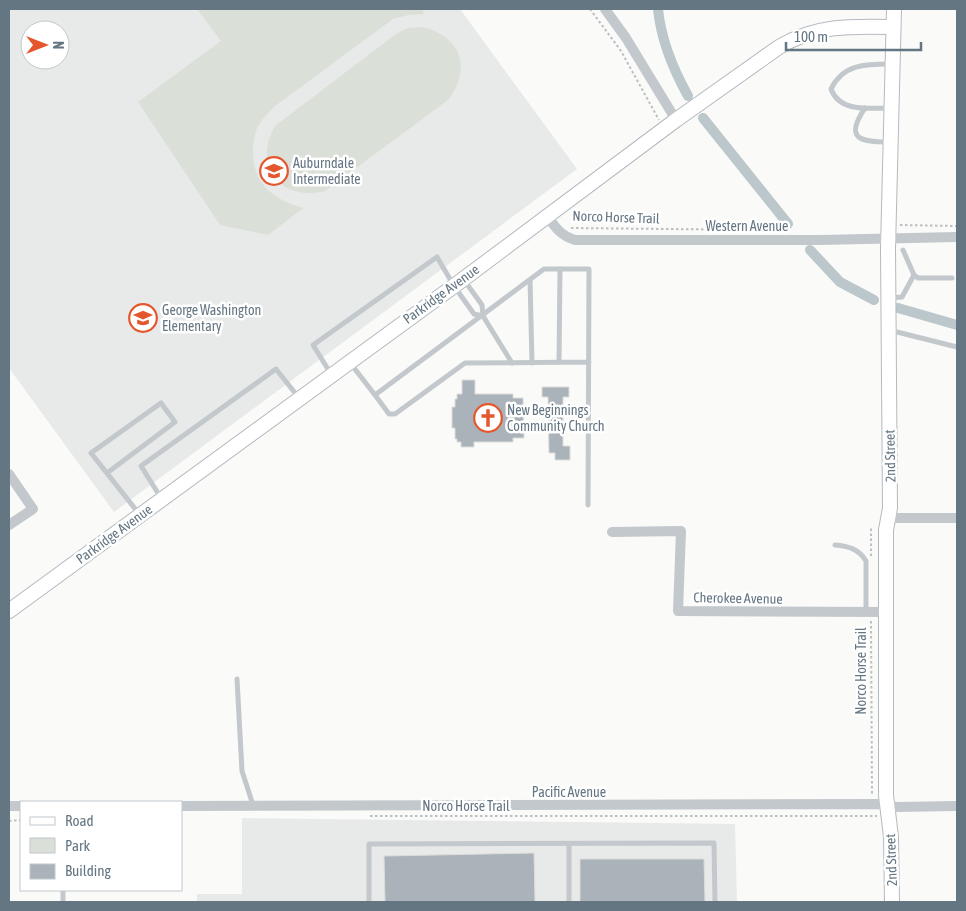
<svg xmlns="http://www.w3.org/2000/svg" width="966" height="911" font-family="'Asap Condensed',sans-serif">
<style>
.built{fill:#e8e9e9;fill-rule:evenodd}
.green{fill:#dadfd7}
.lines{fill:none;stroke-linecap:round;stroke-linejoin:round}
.canal{stroke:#bbc7cb;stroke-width:10}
.building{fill:#aab3b9;stroke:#dcdcda}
.secondary-casing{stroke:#b3babf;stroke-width:16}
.path{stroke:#bbbfc2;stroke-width:2;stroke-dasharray:2.5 2.5;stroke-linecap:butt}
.lane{stroke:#c3c8cc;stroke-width:5}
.street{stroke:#c3c8cc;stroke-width:10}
.secondary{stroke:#fff;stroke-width:14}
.labels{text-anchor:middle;stroke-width:5;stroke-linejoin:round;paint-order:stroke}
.poi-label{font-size:14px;fill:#657683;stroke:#fff;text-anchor:start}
.street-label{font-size:14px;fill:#657683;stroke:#fff}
</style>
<rect width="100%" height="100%" fill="#fafaf8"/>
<g class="built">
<path d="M9 9H460L577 169 114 512 9 368ZM30 30H60V60H30Z"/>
<path d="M242 818 735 824 737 902H197V894H242Z"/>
</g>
<g class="green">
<path d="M197 9H422L424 14 408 15 393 19 275 106C271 110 266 115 262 120 256 128 253 139 253 149 252 183 272 199 303 208L268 235 220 225 138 102 221 41Z"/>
<path d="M422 27C461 36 472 68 448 100L325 191C280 202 252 166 275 126L396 34 408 28Z"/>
</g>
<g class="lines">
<g class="canal">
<path d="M658 9C661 40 673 69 688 96"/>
<path d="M703 118 788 224"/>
<path d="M810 250 840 282 874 300"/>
<path d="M898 308 957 325"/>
</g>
</g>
<g class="building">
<path d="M462 380H475V394H513V398H523L524 438H513V442H474V447H461V442H457V439H455V428H452V407H455V399H457V394H462Z"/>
<path d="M542 387H569V397H563V446H570V460H555V453H549L548 397H542Z"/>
<path d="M534 853 535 902H385L384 856Z"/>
<path d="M580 859H704L705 902H580Z"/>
</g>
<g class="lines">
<defs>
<g id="secondary">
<path d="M9 611 454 286 676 120 779 47C815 25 851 26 892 27"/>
<path d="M892 902 891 837 886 795V530L890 508 888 248 894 9"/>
</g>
</defs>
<use href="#secondary" class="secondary-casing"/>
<g class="path">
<path d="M590 9 621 51 659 120"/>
<path d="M900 225 957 226"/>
<path d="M571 228 761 230"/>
<path d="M871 556V526"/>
<path d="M871 621 872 794"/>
<path d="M370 816H877"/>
<path d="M9 821 21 820"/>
</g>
<g class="lane">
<path d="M890 64C866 64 843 64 831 89 840 113 869 108 891 108"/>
<path d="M865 108C844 139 860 142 889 142"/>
<path d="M903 250 914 275 918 278H952"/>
<path d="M464 280 482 305 483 316 512 363"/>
<path d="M530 280 532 363"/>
<path d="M889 298 902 297 914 275"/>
<path d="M889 330 957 347"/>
<path d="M559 362 560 269"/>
<path d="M351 364 375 395"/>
<path d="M331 374 313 345 437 257 454 286 474 314 483 316"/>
<path d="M107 473 175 422 161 403 91 453 140 515"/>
<path d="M161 498 141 466 276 369 299 398"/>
<path d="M588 505 589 269H544L375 395 389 414H395L465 363 589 362"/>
<path d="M835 545C848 546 859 549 866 561V612"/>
<path d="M237 679 242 771 253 805"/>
<path d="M569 844V902"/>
<path d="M63 890V902"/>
<path d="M369 902V844L714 843 715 902"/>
</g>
<g class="street">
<path d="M605 9 626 38 676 120"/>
<path d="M547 216C555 227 561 236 575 240H819L957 237"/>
<path d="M9 474 33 509 9 525"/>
<path d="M889 518H957"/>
<path d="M612 532 681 531 678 611 887 612"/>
<path d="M9 806H21"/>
<path d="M181 806 879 804 896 807 957 806"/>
</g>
<use href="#secondary" class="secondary"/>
</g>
<defs>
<symbol id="school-ring" viewBox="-11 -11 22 22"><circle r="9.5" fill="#fff" stroke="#e4572e" stroke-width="1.5"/><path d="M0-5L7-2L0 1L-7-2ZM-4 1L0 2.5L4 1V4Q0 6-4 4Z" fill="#e4572e"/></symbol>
<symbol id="church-ring" viewBox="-11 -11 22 22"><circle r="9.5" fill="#fff" stroke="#e4572e" stroke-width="1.5"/><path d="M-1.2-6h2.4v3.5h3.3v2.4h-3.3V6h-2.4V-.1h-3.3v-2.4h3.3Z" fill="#e4572e"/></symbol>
</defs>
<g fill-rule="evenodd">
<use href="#school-ring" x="258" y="155" width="32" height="32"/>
<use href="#school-ring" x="127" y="302" width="32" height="32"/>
<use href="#church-ring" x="472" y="402" width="32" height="32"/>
</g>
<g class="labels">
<g class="poi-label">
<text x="293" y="168">Auburndale<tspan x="293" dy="16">Intermediate</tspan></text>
<text x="162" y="315">George Washington<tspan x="162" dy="16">Elementary</tspan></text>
<text x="507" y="415">New Beginnings<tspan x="507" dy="16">Community Church</tspan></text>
</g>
<g class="street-label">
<text transform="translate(616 217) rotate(2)" y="5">Norco Horse Trail</text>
<text x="747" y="231">Western Avenue</text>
<text transform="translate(441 294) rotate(-36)" y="5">Parkridge Avenue</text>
<text transform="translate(890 456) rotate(-91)" y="5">2nd Street</text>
<text transform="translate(114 534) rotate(-36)" y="5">Parkridge Avenue</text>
<text transform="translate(738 598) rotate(1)" y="5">Cherokee Avenue</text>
<text transform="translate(861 671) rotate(-90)" y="5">Norco Horse Trail</text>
<text x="569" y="797">Pacific Avenue</text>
<text x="466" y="811">Norco Horse Trail</text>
<text transform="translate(891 860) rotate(-92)" y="5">2nd Street</text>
</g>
</g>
<rect width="966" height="911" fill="none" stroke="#657683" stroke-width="20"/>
<rect x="20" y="801" width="162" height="90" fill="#ffffff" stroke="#c1c8cd"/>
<rect x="30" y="817" width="25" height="8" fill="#ffffff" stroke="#c1c8cd"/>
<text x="65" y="826" font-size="15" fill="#657683">Road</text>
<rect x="30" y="838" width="25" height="15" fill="#dadfd7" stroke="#c1c8cd"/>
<text x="65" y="851" font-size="15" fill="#657683">Park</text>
<rect x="30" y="864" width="25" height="15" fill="#aab3b9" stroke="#c1c8cd"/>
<text x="65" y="876" font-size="15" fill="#657683">Building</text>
<g transform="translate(45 45) rotate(90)"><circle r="24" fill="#ffffff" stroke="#c1c8cd"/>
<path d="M0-4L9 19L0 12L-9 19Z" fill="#e4572e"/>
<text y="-8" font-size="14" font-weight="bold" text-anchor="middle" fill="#657683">N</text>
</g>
<path d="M786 42v8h135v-8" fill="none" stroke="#657683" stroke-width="2.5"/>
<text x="794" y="42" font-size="15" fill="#657683" stroke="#ffffff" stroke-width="4" paint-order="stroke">100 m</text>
</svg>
